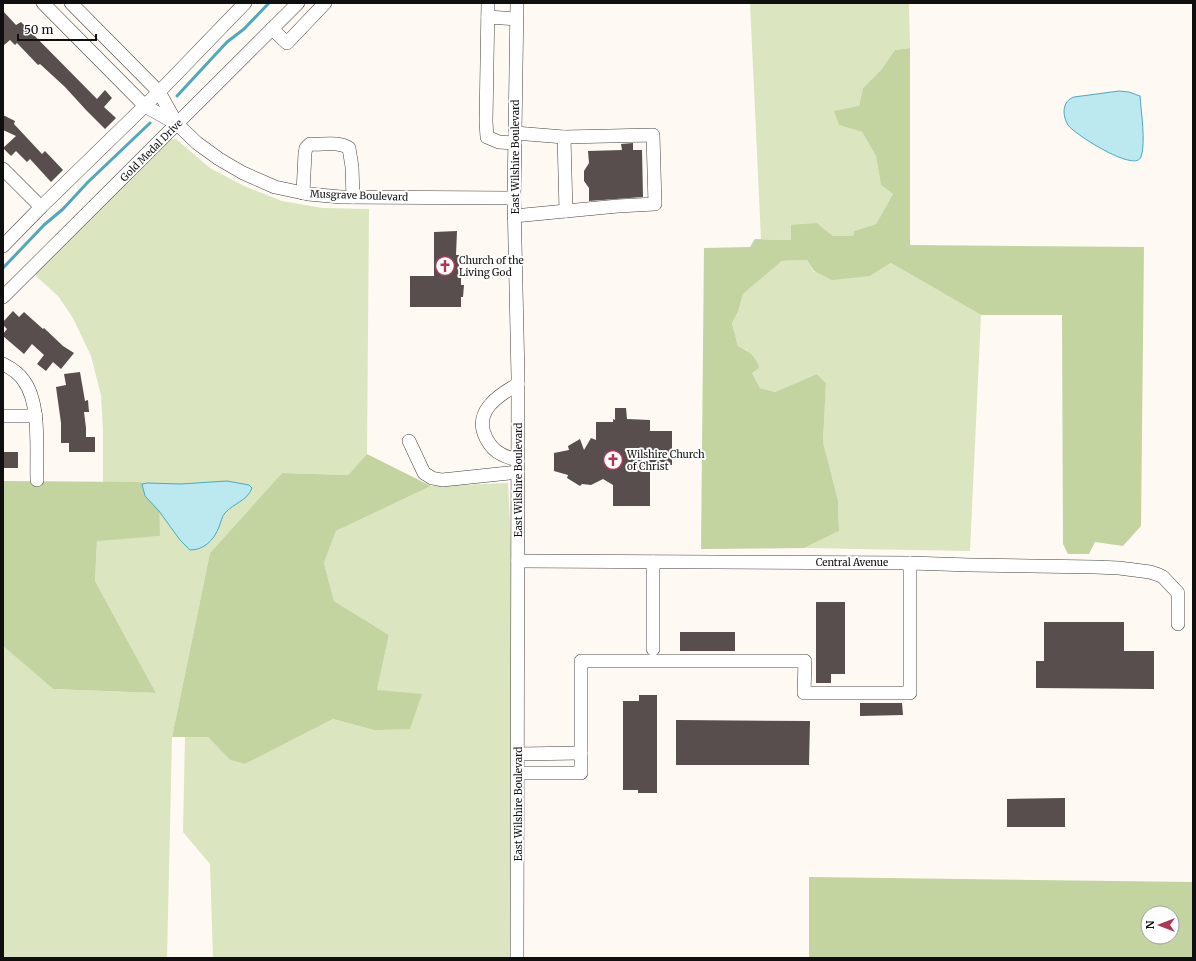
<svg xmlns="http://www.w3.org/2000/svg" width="1196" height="961" font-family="Merriweather,serif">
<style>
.green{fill:#dbe5bf}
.forest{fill:#c3d4a0;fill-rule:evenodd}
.water{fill:#bce8f0;stroke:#4baabf}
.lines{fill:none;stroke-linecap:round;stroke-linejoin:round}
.stream{stroke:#4baabf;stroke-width:3}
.building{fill:#574e4d}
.minor-casing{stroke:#424242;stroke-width:14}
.minor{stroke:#fff;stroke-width:13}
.labels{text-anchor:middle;stroke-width:4;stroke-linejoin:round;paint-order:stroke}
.street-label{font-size:10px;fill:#0f0f0f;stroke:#fff}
.poi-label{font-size:10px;fill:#0f0f0f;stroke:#fff;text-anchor:start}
</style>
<rect width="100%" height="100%" fill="#fef9f3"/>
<g class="green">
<path d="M750 3H909L910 48 895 50 881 70 863 88 859 106 839 125 862 132 876 156 881 185 893 194 876 224 854 231 853 236H833L817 223 791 240 761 239Z"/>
<path d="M176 139 210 168 244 186 282 201 322 208 369 209 367 454 348 475 282 473 210 553 172 737 167 958H3V646L53 689 156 693 95 581 97 540 160 536 141 482H103V430L101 395 91 356 73 318 58 296 37 277 35 273 167 140Z"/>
<path d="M807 260 814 272 870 276 891 263 981 315 970 551 804 548 839 531 838 500 823 442 826 383 817 374 775 392 760 388 752 373 747 350 738 346 732 323 738 312 743 294 782 261Z"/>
<path d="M508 483 512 562 511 958H213L210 864 183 832 185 737H208L230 760 245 764 333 719 374 730 377 690 389 635 334 601 324 563 336 531 431 486Z"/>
</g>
<g class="forest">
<path d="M910 48V245L1144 247 1141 526 1123 546 1095 542 1089 554H1068L1063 544 1062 315H981L891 263 870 276 832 280 814 271 807 260 782 261 743 294 738 312 732 323 738 346C749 351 756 357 759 368L752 373 760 388 775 392 817 374 826 383 823 442 838 500 839 531 804 548 701 549 704 248 750 247 755 239 791 240V225L817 223 833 236H853L854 231 876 224 893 194 881 185 876 156 862 132 839 125 834 111 859 106 863 88 881 70 895 50Z"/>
<path d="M367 454 431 486 336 531 324 563 334 601 389 635 377 690 422 694 410 729 374 730 333 719 245 764 230 760 208 737H172L210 553 282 473 348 475Z"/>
<path d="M3 481 141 482 159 499 160 536 97 541 95 581 156 693 53 689 3 646Z"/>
<path d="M809 877 1193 882V958H809ZM1148 913H1172V937H1148Z"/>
</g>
<g class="water">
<path d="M1119 91 1129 92 1140 96C1141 111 1146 143 1141 157 1135 173 1074 134 1068 125 1062 115 1062 101 1074 97Z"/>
<path d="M227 481 249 485 252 488C247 501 234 503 225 513 222 516 221 522 219 527 214 540 204 550 190 550L180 540 159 511 145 496 142 484 147 483 181 484Z"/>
</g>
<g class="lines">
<g class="stream">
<path d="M177 96 227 42 244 29 269 3"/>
<path d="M3 268 44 225 63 209 88 182 150 123"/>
</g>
</g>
<g class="building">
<path d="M3 11 16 25 21 22 97 99 105 90 112 98 104 107 116 118 105 129 86 110 65 87 40 64 38 65 17 43 15 45 10 40 3 46Z"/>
<path d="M3 115 15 121 14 124 42 154 45 151 63 170 51 182 30 159 27 162 16 151 11 156 3 148 16 136 3 130Z"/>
<path d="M633 143V150H642L643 197 589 201V188L584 181V171L589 163 588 151 622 150 621 144Z"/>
<path d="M457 231 456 255H459V276H461V285H464L463 297H461V307H410V276H434V232Z"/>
<path d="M13 311 19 317 24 312 43 329 44 328 63 346 74 353 61 369 53 362 46 371 37 364 44 355 32 344 24 354 3 336V334L7 329 3 325V322Z"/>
<path d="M80 372 85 401 88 400 89 412H84L86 428V437H95V452H69V443H61V423L56 387 66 385 64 374Z"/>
<path d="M615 408H626L627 419 650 420V431H672V465H650V506H613V485L603 479 591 485 582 484 580 486 567 478 568 475 554 471V453L569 450 568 446 580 439 584 450 591 438 596 440V422H613V419L615 420Z"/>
<rect x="3" y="452" width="15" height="16"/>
<path d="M816 602H845V674H831V683H816Z"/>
<path d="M1044 622H1124V651H1154V689L1036 688V661H1044Z"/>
<rect x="680" y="632" width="55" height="19"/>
<path d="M639 695H657V793H638V790H623V701H639Z"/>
<path d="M860 703H902L903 715 860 716Z"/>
<path d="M676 720 810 721 809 765H676Z"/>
<path d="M1065 798V827H1007V799Z"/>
</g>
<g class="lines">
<defs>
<g id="minor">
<path d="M43 3 145 106 177 124 197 143 219 159 243 173 275 187 308 194 341 197 514 198"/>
<path d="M71 3 159 92 177 124"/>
<path d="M488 3 486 122 487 137 499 142 515 143"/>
<path d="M517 3 514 198 518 377 517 958"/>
<path d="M488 17 516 19"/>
<path d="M272 29 287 43 325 3"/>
<path d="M564 137 566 211"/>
<path d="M3 169 41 207"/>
<path d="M303 193 305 153 306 148 310 144C323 145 338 141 349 148L352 167 353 197"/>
<path d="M514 216 618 206 655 204 653 135 564 137 515 133"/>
<path d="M3 246 41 207 159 92 245 3"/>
<path d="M3 297 298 3"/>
<path d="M3 364C11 368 19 373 24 381 41 404 36 452 37 480"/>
<path d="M518 384C497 396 473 412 486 438 489 444 495 451 501 454 506 457 512 458 518 461"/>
<path d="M3 416H36"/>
<path d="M409 441 424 473 432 478 442 480 518 472"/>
<path d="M518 561 910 563 970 565 1095 567 1119 568 1150 572 1159 575 1163 577 1178 593V624"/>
<path d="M653 562V649"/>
<path d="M518 754 581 753"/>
<path d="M518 773H581V661H805L804 693H910V563"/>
</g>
</defs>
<use href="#minor" class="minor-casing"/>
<use href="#minor" class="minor"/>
</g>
<defs>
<symbol id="church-ring" viewBox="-11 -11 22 22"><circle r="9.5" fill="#fff" stroke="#b13656" stroke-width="1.5"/><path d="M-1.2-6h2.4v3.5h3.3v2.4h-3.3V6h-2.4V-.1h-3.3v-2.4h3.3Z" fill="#b13656"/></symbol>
</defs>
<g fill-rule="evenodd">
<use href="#church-ring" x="434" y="255" width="22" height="22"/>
<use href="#church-ring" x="602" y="449" width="22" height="22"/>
</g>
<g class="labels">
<g class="street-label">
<text transform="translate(151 150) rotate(-45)" y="4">Gold Medal Drive</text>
<text transform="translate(515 157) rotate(-90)" y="4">East Wilshire Boulevard</text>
<text transform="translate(359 195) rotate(2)" y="4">Musgrave Boulevard</text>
<text transform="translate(518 480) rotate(-90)" y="4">East Wilshire Boulevard</text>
<text x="852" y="566">Central Avenue</text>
<text transform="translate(518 804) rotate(-90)" y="4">East Wilshire Boulevard</text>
</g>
<g class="poi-label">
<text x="459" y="264">Church of the<tspan x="459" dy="12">Living God</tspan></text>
<text x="627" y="458">Wilshire Church<tspan x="627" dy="12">of Christ</tspan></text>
</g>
</g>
<rect width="1196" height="961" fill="none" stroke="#0f0f0f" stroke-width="8"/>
<g transform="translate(1160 925) rotate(270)"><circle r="19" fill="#ffffff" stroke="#9f9f9f"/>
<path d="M0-3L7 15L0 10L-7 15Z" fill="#b13656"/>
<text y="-6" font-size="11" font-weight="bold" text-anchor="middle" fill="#0f0f0f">N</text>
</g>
<path d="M18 34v6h78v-6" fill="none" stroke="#0f0f0f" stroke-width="2"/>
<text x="24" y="34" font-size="12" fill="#0f0f0f" stroke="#ffffff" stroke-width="3" paint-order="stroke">50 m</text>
</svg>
